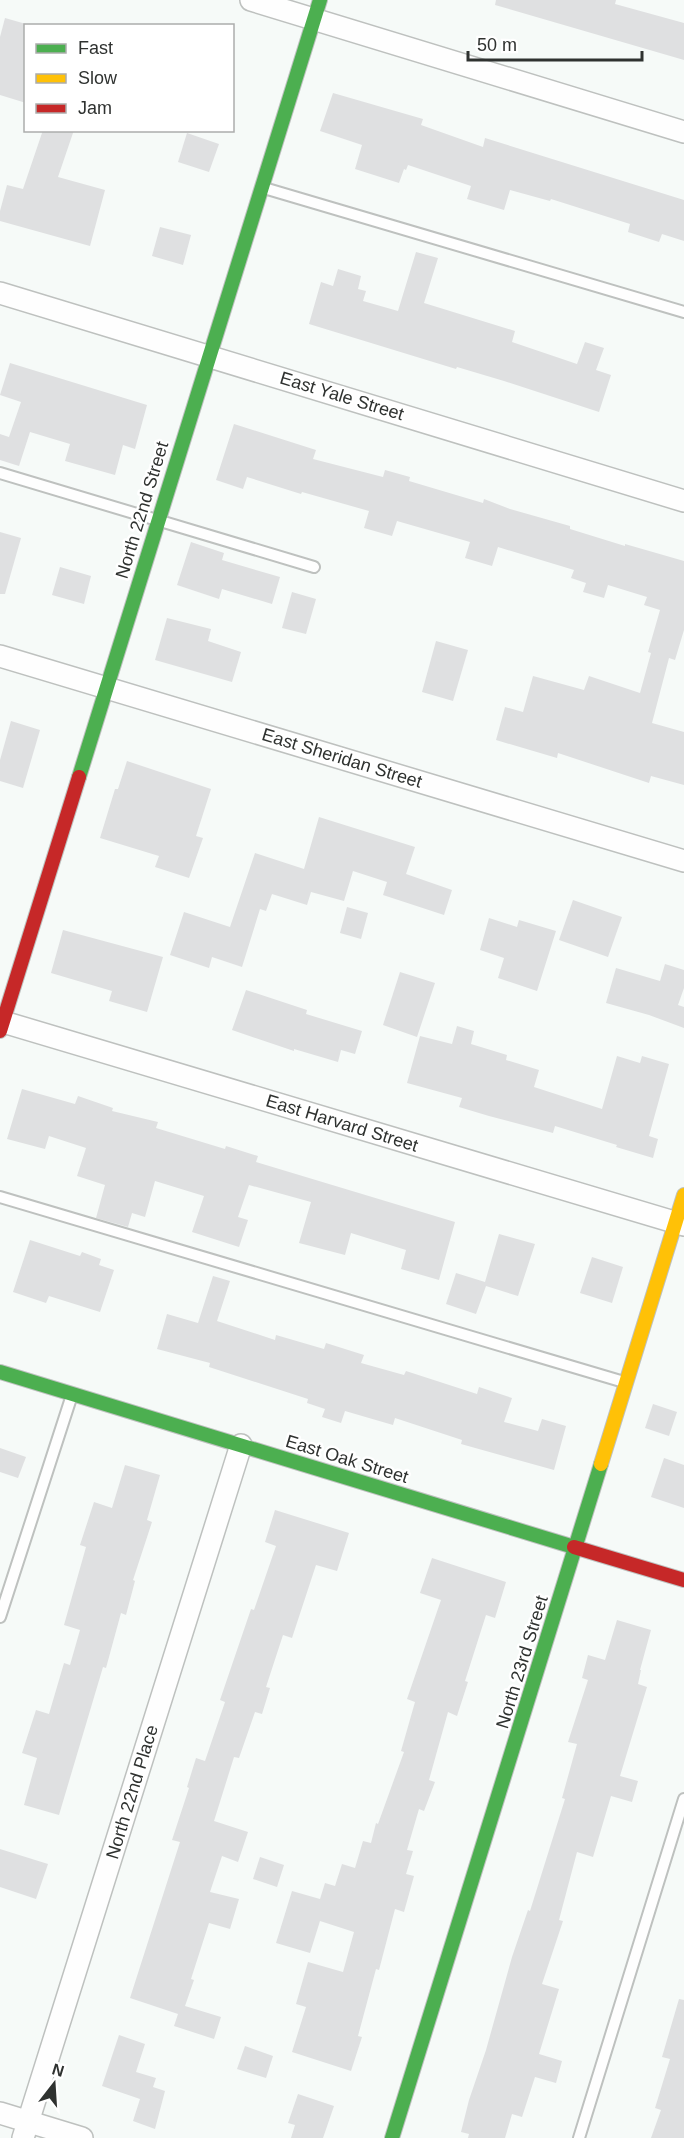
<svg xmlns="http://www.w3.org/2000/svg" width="684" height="2138" font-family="Arial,sans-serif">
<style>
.building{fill:#dfe0e1}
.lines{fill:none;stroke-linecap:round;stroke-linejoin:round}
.lane-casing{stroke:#bec1bf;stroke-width:14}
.street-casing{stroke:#bec1bf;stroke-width:24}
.fast-casing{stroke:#bec1bf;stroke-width:16}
.slow-casing{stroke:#bec1bf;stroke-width:16}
.jam-casing{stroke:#bec1bf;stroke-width:16}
.lane{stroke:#fefefe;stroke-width:10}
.street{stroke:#fefefe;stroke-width:21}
.fast{stroke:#4caf50;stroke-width:14}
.slow{stroke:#ffc107;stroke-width:14}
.jam{stroke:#c62828;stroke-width:14}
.labels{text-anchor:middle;stroke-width:5;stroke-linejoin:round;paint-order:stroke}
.street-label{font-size:18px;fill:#2f3230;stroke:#fff}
</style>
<rect width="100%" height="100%" fill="#f6faf8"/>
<g class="building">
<path d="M496 0H616L615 4 684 23V60L495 5Z"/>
<path d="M5 18 26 24V103L0 95V37Z"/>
<path d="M333 93 423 119 421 125 483 147 485 138 684 200V241L662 234 659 242 628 232 630 224 551 199 550 201 510 190 504 210 467 199 471 186 408 165 406 170 404 169 399 183 355 169 362 145 320 131Z"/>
<path d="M43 130H74L58 177 105 190 90 246 0 221V211L7 185 23 189Z"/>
<path d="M187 133 219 144 209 172 178 162Z"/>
<path d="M160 227 191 235 183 265 152 256Z"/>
<path d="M416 252 438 258 424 303 515 331 512 342 577 364 585 342 604 348 596 370 611 375 599 412 504 381 457 367 456 369 309 324 321 282 333 286 338 269 361 276 358 289 366 291 363 301 398 311Z"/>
<path d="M10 363 147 405 135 449 123 445 115 475 65 461 70 444 30 432 19 466 0 460V434L9 437 21 402 0 395Z"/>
<path d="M234 424 316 450 313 459 383 477 385 470 410 477 409 481 483 503 484 499 510 509 570 526V529L625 546V544L684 561V630L675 660 669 658 652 723 684 732V785L651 776 649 783 558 753 557 758 496 740 505 707 523 712 533 676 584 690 589 676 640 693 651 653 648 652 660 610 644 605 647 597 608 585 604 598 583 592 586 583 571 578 574 570 498 547 492 566 465 558 470 542 397 521 392 536 364 528 369 511 302 492 301 494 247 477 243 489 216 480Z"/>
<path d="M0 532 21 538 5 594H0Z"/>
<path d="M191 542 224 553 222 560 280 577 272 604 222 589 219 599 177 585Z"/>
<path d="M60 567 91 576 84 604 52 595Z"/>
<path d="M292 592 316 599 306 634 282 628Z"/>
<path d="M167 618 211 629 208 641 241 652 232 682 155 660Z"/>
<path d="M436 641 468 650 453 701 422 692Z"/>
<path d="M11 721 40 730 23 788 0 781V760Z"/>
<path d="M127 761 211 789 196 836 203 838 189 878 155 867 159 856 100 838 115 789H118Z"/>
<path d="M319 817 415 847 406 874 452 890 444 915 383 895 387 882 353 871 344 901 311 892 307 905 272 894 266 911 260 909 242 967 212 957 209 968 170 955 184 912 230 927 255 853 304 869Z"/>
<path d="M573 900 622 917 608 957 559 940Z"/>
<path d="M347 907 368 913 361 939 340 933Z"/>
<path d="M489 918 517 927 519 920 556 931 537 991 498 978 504 958 480 950Z"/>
<path d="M63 930 163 957 147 1012 109 1001 112 991 51 973Z"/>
<path d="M665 964 684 970V988L678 1005 684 1007V1028L649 1015 606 1003 616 968 660 981Z"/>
<path d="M400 972 435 983 417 1037 383 1025Z"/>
<path d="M246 990 307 1010 306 1014 362 1031 355 1054 341 1050 338 1062 294 1049V1051L232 1030Z"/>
<path d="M457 1026 474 1031 471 1044 507 1055 506 1060 539 1070 534 1087 602 1109 617 1056 640 1063 642 1056 669 1064 649 1136 658 1139 653 1158 616 1147 617 1145 555 1126 553 1133 489 1116 459 1107 462 1098 407 1083 420 1036 452 1044Z"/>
<path d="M22 1089 75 1104 78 1096 113 1108 112 1111 158 1122 156 1128 225 1149 226 1146 258 1156 256 1162 455 1222 439 1280 401 1269 406 1250 351 1233 345 1255 299 1243 311 1202 249 1185 238 1217 248 1220 239 1247 192 1232 204 1196 155 1181 145 1217 132 1213 128 1227 96 1218 105 1185 77 1176 86 1148 49 1136 45 1149 7 1139Z"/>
<path d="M499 1234 535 1244 518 1296 486 1286 476 1314 446 1304 456 1273 485 1282Z"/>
<path d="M30 1240 80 1256 82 1252 101 1259 99 1265 114 1270 100 1312 49 1296 46 1303 13 1292Z"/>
<path d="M592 1257 623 1267 612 1303 580 1293Z"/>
<path d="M213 1276 230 1281 217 1321 275 1340 276 1335 324 1349 326 1343 364 1355 361 1363 404 1375 406 1371 477 1394 479 1387 512 1398 504 1422 538 1431 542 1419 566 1426 554 1470 461 1444 462 1440 395 1418 393 1425 345 1411 341 1423 322 1417 325 1409 307 1403 308 1399 209 1367 210 1363 157 1349 167 1314 198 1323Z"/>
<path d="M653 1404 677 1412 669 1436 645 1428Z"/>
<path d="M0 1448 26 1457 18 1478 0 1472Z"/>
<path d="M664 1458 684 1465V1508L651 1497Z"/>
<path d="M125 1465 160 1475 147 1520 152 1522 133 1580 135 1581 126 1615 121 1613 106 1668 103 1667 59 1815 24 1805 37 1758 22 1753 36 1710 49 1714 64 1663 70 1665 80 1630 64 1625 86 1547 80 1545 94 1502 112 1508Z"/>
<path d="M275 1510 349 1533 337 1571 316 1565 292 1638 283 1635 266 1687 270 1688 262 1714 255 1712 239 1758 234 1757 214 1821 248 1832 238 1862 222 1856 210 1892 239 1899 230 1929 209 1923 191 1979 194 1980 185 2006 221 2017 214 2039 174 2026 178 2014 130 1998 180 1842 172 1840 189 1788 187 1787 196 1758 205 1761 225 1702 220 1700 251 1609 254 1610 276 1546 265 1542Z"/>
<path d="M432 1558 506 1582 495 1618 486 1615 465 1681 468 1682 457 1716 448 1712 429 1780 435 1782 424 1811 419 1809 407 1850 413 1851 406 1874 414 1876 404 1912 395 1909 379 1970 376 1969 358 2036 362 2037 351 2071 292 2052 306 2007 296 2004 308 1962 343 1972 354 1932 320 1921 310 1953 276 1943 292 1891 320 1899 325 1883 335 1886 342 1864 355 1868 363 1841 371 1843 376 1823 378 1824 404 1752 401 1751 415 1702 407 1699 441 1600 420 1593Z"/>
<path d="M617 1620 651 1630 640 1670H641L638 1684 647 1687 620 1776 638 1781 632 1802 611 1796 593 1857 577 1852 559 1920 563 1921 542 1984 559 1989 539 2054 562 2061 556 2083 535 2077 522 2117 512 2114 505 2138H468L469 2134 461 2132 469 2100 486 2050 512 1957 528 1910 530 1911 565 1799 562 1798 577 1744 568 1742 588 1680 582 1678 588 1655 605 1660Z"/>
<path d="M0 1849 48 1864 36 1899 0 1887Z"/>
<path d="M260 1857 284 1865 277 1887 253 1879Z"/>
<path d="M679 1999 684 2000V2138H651L661 2110 655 2108 670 2059 662 2057Z"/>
<path d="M119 2035 145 2044 136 2072 156 2078 153 2087 165 2091 155 2129 133 2121 140 2099 102 2086Z"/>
<path d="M245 2046 273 2056 266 2078 237 2069Z"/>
<path d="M298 2094 334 2106 323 2138H291L295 2125 288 2123Z"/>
</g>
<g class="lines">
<defs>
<g id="lane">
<path d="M264 188 684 312"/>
<path d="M0 473 314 567"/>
<path d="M0 1197 624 1382"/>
<path d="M0 1617 71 1398"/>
<path d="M579 2138 684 1799"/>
</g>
<g id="street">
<path d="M251 0 684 132"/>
<path d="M0 293 684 501"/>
<path d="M0 656 684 861"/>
<path d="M0 1021 684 1225"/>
<path d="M0 2113 82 2138"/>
<path d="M23 2138 241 1445"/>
</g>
<g id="fast">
<path d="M79 777 320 0"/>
<path d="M0 1372 574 1547"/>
<path d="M392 2138 601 1464"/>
</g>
<path id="slow" d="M601 1464 684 1195"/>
<g id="jam">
<path d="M0 1031 79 777"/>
<path d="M574 1547 684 1580"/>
</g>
</defs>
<use href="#lane" class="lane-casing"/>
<use href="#street" class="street-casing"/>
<use href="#fast" class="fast-casing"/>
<use href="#slow" class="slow-casing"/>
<use href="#jam" class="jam-casing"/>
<use href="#lane" class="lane"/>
<use href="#street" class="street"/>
<use href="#fast" class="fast"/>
<use href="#slow" class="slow"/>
<use href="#jam" class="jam"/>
</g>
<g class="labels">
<g class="street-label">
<text transform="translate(342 396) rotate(17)" y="6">East Yale Street</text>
<text transform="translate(142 510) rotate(-73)" y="6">North 22nd Street</text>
<text transform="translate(342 758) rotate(17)" y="6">East Sheridan Street</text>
<text transform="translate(342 1123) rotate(17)" y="6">East Harvard Street</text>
<text transform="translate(347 1459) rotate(17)" y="6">East Oak Street</text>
<text transform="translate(522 1662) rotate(-73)" y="6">North 23rd Street</text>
<text transform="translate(132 1792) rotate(-73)" y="6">North 22nd Place</text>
</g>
</g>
<rect x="24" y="24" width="210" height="108" fill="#ffffff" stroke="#acadac" stroke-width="1.5"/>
<rect x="36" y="44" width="30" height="9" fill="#4caf50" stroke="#acadac" stroke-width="1.5"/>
<text x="78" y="54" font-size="18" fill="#2f3230">Fast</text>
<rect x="36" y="74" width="30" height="9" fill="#ffc107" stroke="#acadac" stroke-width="1.5"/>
<text x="78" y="84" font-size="18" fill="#2f3230">Slow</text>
<rect x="36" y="104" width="30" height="9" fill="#c62828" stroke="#acadac" stroke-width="1.5"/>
<text x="78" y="114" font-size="18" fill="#2f3230">Jam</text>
<g transform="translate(54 2084) rotate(17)" stroke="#ffffff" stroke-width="4.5" paint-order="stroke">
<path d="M0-4.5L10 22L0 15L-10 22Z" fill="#2f3230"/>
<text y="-9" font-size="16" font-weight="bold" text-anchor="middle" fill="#2f3230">N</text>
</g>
<path d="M468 51v9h174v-9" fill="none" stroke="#2f3230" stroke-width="3"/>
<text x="477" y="51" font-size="18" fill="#2f3230" stroke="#ffffff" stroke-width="4.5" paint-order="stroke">50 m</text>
</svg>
